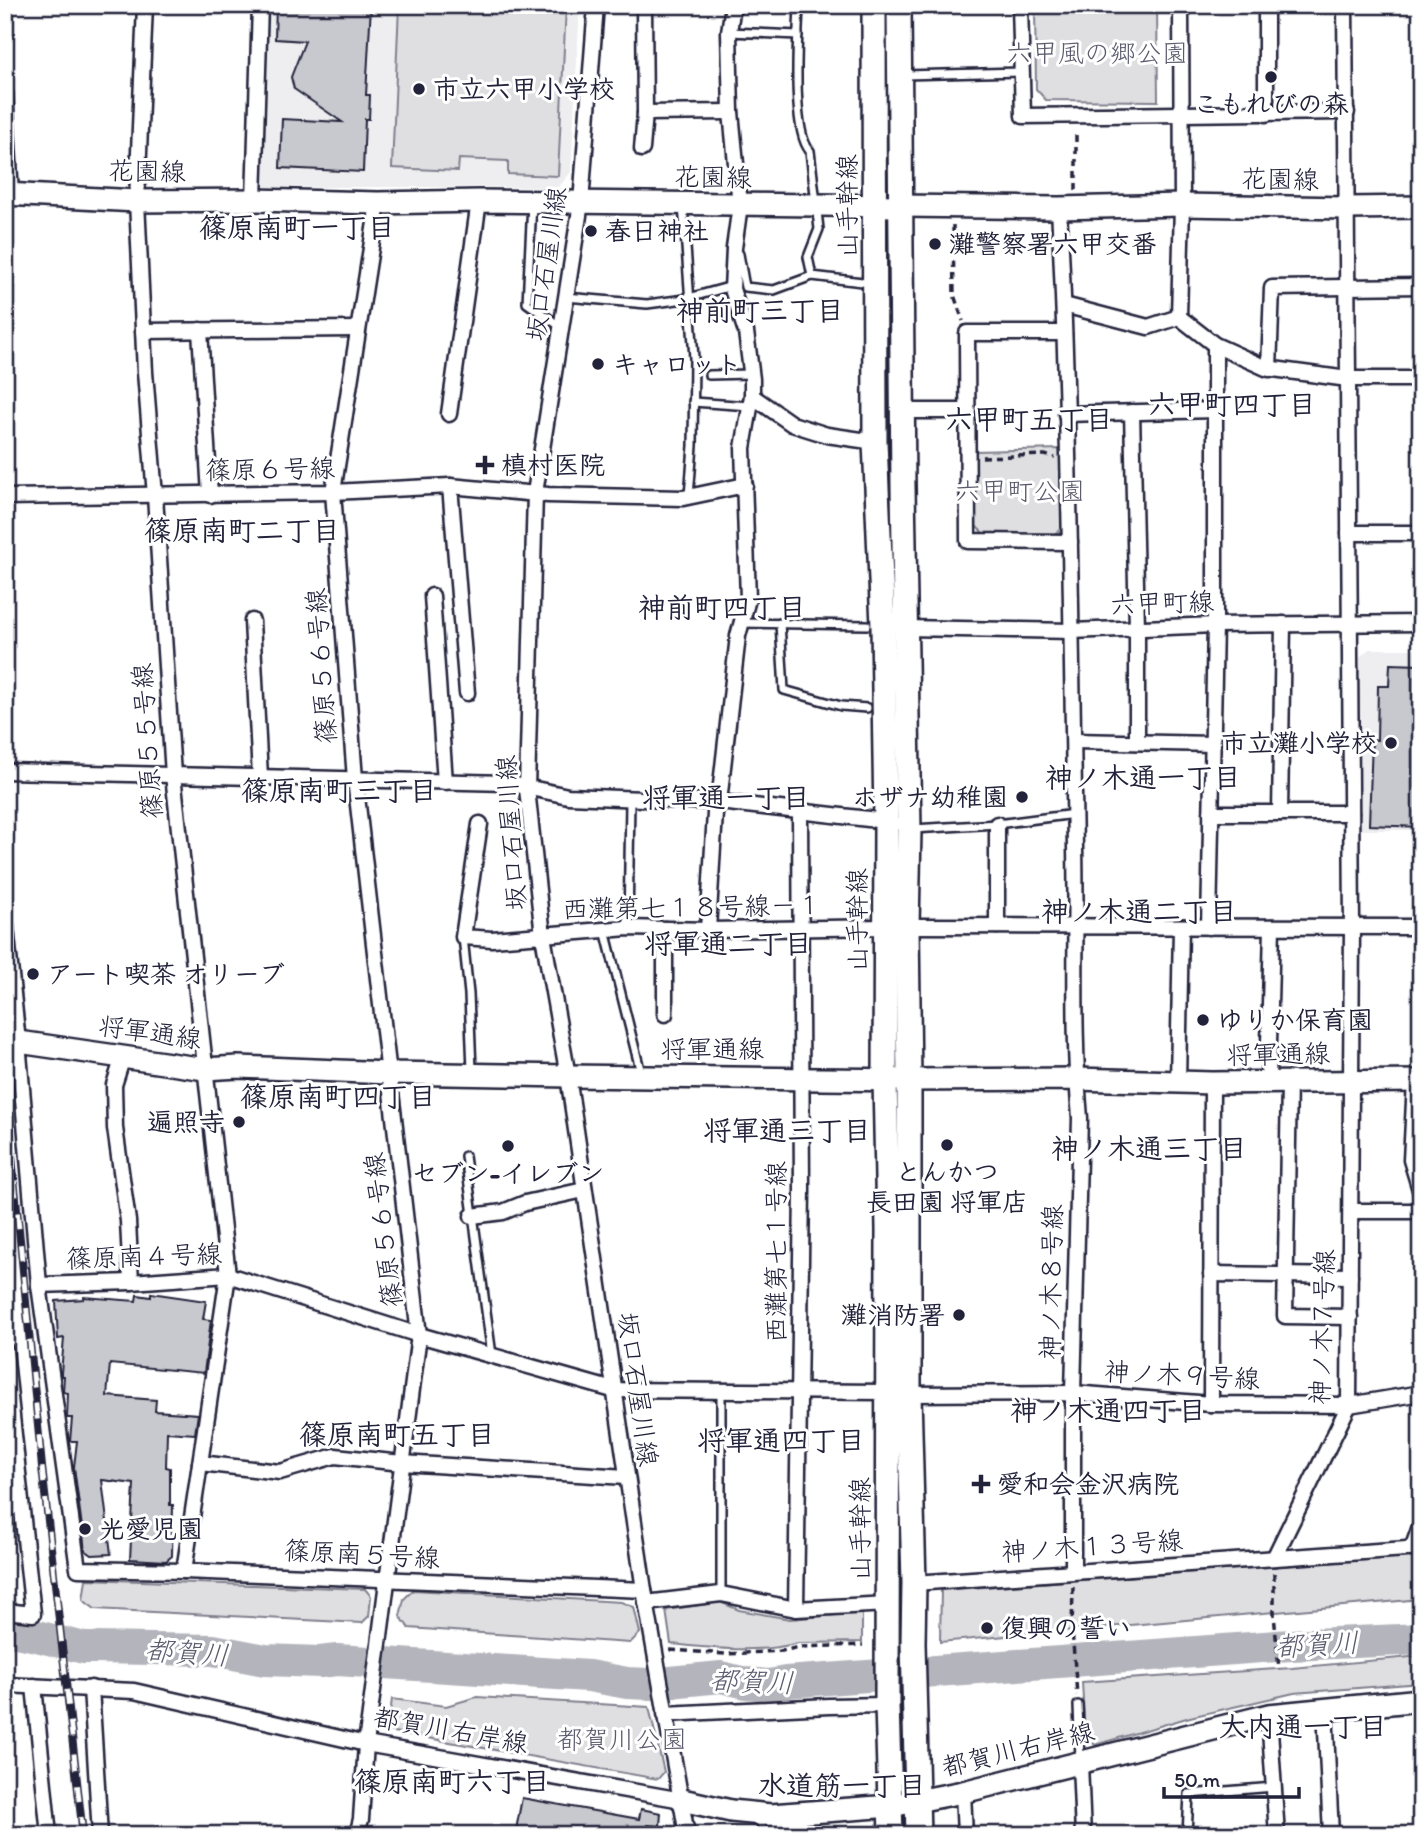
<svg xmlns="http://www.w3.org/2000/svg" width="1426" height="1840" font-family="Itim,'Klee One',sans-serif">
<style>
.built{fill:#eeeef1}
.green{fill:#dfdfe2;stroke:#80808e;stroke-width:2}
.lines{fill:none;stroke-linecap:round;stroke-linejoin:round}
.river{stroke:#b4b4bc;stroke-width:32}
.building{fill:#c8c8cf;stroke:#22223b;stroke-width:2}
.lane-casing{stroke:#22223b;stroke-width:12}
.street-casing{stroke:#22223b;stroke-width:19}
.secondary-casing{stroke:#22223b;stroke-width:26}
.primary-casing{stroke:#22223b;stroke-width:28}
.path{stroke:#22223b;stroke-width:3.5;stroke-dasharray:7 5;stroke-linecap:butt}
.lane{stroke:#fff;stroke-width:7}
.street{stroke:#fff;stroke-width:14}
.secondary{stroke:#fff;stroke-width:21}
.primary{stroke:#fff;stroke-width:23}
.rail-casing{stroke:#22223b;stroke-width:8}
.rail{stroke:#fff;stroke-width:5;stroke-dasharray:16;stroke-linecap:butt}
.poi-dot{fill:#22223b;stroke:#fff;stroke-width:2.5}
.labels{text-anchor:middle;stroke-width:6;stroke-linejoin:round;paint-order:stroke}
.park-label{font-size:26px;fill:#5b5b6d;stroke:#fff}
.poi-label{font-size:26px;font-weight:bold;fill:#22223b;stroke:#fff;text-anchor:start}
.street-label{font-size:26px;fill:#22223b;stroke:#fff}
.neighbourhood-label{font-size:28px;font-weight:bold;fill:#22223b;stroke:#fff}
.water-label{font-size:28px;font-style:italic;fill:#5c5c6f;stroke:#fff}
</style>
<rect width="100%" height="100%" fill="#fff"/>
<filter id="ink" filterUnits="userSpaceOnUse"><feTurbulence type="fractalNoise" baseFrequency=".0143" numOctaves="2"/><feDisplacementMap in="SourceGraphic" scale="14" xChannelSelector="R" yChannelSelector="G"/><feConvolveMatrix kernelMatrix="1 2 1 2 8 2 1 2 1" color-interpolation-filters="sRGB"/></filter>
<g filter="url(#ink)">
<g class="built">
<path d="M266 5H580L571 172 559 187H266L259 179Z"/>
<path d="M1369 649H1421V830H1361L1360 657Z"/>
</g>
<g class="green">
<path d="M416 5H566L558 176 508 174V161L459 159 458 171 392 168 399 6Z"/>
<path d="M1035 5H1157L1158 101 1046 100 1036 89Z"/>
<path d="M1063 449 1065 527 1054 534H984L975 525V451Z"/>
<path d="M1421 1556V1599L940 1642 941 1590Z"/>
<path d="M86 1579 365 1589 371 1596 369 1616 362 1623 95 1609 83 1600Z"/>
<path d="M413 1590 621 1602 634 1607 640 1633 630 1643 409 1628 400 1616 404 1599Z"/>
<path d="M720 1602 739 1610 790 1619 862 1613V1642L798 1643C757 1654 713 1648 671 1644L666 1610Z"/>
<path d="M1421 1656V1683L1294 1693 1190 1717 1095 1745 1085 1736 1082 1682 1292 1668Z"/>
<path d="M477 1697 649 1707 664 1772 658 1779 388 1731 392 1699 446 1706Z"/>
</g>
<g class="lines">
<path class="river" d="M5 1630 37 1636 84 1648H94L213 1650 265 1660 320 1662 337 1660 589 1676 627 1683 649 1684 721 1677 746 1683 769 1685 786 1682 1291 1645 1421 1639"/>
</g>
<g class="building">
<path d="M276 5H371L366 95H370L369 119H365L363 172 280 168 282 119 342 122 294 89 291 77 305 41 275 39Z"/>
<path d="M1390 664 1421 665V827L1369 825 1372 739 1377 740 1378 686H1389Z"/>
<path d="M151 1293 206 1301 203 1319 211 1320 204 1373 110 1364 107 1396 156 1400 155 1411 198 1414 195 1434 167 1432 166 1467 170 1468V1505H173L172 1556 166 1561 130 1559 134 1484 102 1480 111 1554 92 1555 85 1550 74 1467 77 1441H70L72 1418H67L68 1393 63 1392 64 1376H61V1373L64 1338 58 1339 56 1301 84 1299V1297L136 1301 137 1295 151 1297Z"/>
<path d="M522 1798 639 1819 641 1809 661 1813 660 1826 648 1825 646 1835H515Z"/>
</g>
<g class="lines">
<defs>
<g id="lane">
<path d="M799 5C798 35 791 131 810 151L819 229 808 257 812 276"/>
<path d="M729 32 798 35"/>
<path d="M904 75 1021 72"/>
<path d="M532 203 527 303 561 327"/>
<path d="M683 205 694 358 693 446 689 496"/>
<path d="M739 254 745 287 774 290 812 276 871 283"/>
<path d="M566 297 647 304 685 299 732 286"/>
<path d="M709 375 751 374"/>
<path d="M693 402 750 406"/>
<path d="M741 623 867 625"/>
<path d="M780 623 784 690 841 706 867 708"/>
<path d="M913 829 997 824 1075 814"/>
<path d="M628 928 630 800"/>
<path d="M605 930 641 1073"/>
<path d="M463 937 469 994 472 1070"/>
<path d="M465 1156 492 1355"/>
<path d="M721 1594V1392"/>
<path d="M1078 1705 1080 1761"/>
<path d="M758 1816 765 1835"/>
<path d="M1187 1835 1189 1794 1274 1787"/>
</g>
<g id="street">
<path d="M145 5 137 201 145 372 155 496 173 775 228 1275 184 1571"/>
<path d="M596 5 581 203 535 493 527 789 543 936 568 1076 644 1590 687 1835"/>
<path d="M644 5 645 113 731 112"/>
<path d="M1020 5 1023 116 1347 112"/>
<path d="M1181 5 1182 205 1179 317 1215 345 1266 368 1348 379 1352 926 1349 1405 1274 1558"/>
<path d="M1266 5V114"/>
<path d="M1345 5 1348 379H1421"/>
<path d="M5 93 11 194"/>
<path d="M642 149 645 113"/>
<path d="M254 200 260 5"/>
<path d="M1059 208C1070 421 1071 635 1075 848 1077 938 1072 1028 1080 1118L1073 1393V1571"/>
<path d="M1064 305 1148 327 1179 317"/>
<path d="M200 330 210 495"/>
<path d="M143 331 358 329"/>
<path d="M1064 333H967L968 541 1070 542"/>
<path d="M1269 369 1272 288 1421 286"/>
<path d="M752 396 792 424 827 435 875 442"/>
<path d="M902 411H968"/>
<path d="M1132 412 1137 628V742"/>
<path d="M449 414 479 201"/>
<path d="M1066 414 1215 410"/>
<path d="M450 486 467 693"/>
<path d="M5 497 333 492 450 486 548 495 683 498 745 485"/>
<path d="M1349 533H1421"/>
<path d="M432 596 445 782"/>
<path d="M252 621 260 777"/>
<path d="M905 628 1072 631 1215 625 1421 623"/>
<path d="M1074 741 1213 744"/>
<path d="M5 771 507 783 568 796 719 802 886 821"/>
<path d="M1211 813H1351"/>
<path d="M1280 813 1283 624"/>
<path d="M480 824 463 937 492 939 628 928 708 930 885 927"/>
<path d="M5 917 18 1042 39 1285 78 1569 184 1571 644 1590"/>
<path d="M907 926 1421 927"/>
<path d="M997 926V824"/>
<path d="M1209 927 1215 625V345"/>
<path d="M665 929V1014"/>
<path d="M708 930 715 813 719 802 738 636 748 599 743 448 752 396V379L746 332 732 289 734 248 740 205 731 112 729 32 733 5"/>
<path d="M123 1057 114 1085 115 1128 128 1221 131 1282"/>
<path d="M1415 1081 1411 1160 1421 1193"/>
<path d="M1178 1082 1181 927"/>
<path d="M1268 1082 1272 927"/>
<path d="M1289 1082 1285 1316 1350 1317"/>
<path d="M1351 1211H1421"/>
<path d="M472 1216 503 1212 525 1203 584 1190"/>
<path d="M1211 1274 1350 1276"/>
<path d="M39 1285 131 1282 228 1275 419 1335 613 1390 887 1392 909 1394 1073 1393 1211 1404 1349 1405 1421 1393"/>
<path d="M5 1350 33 1614 5 1611"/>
<path d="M1211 1404 1212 1083"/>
<path d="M200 1463 280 1472 335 1456 402 1463 626 1477"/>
<path d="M1412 1549 1421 1524"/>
<path d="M914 1583 1421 1548"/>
<path d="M646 1603 721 1594 796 1609 888 1604"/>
<path d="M796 1609 802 1190 800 812"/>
<path d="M5 1685 134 1691 366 1744 682 1800"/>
<path d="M34 1686 49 1835"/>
<path d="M91 1688 100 1835"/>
<path d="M1325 1709 1331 1835"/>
<path d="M665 1714 829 1706 887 1705"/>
<path d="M1269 1715 1277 1835"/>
<path d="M1080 1763 1083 1835"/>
<path d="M963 1792 965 1835"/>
<path d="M357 1835 361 1819 366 1744 419 1335 355 779 333 492 378 203"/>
</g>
<g id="secondary">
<path d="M5 194 137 201 254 200 378 203 479 201 1059 208 1182 205 1347 208 1421 207"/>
<path d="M5 1040 205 1069 238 1067 389 1073 568 1076 909 1080 1076 1079 1212 1083 1421 1081"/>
<path d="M682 1800 731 1811 771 1815 891 1806 963 1792 1269 1715 1421 1700"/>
</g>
<g id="primary">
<path d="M874 5 875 442 883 626 886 821 885 1079 888 1229 887 1705 891 1835"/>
<path d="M899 5 903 487 909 830 907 926 909 1080V1394L914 1583 913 1643 918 1835"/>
</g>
</defs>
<use href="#lane" class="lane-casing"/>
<use href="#street" class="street-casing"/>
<use href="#secondary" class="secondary-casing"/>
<use href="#primary" class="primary-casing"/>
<g class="path">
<path d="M1076 190V132"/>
<path d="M953 225 954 295 963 321"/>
<path d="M982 457 1045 455 1055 458"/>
<path d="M1274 1573V1614L1279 1669"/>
<path d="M1073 1587 1072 1630 1077 1695"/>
<path d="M670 1650 726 1654 782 1651 799 1647 863 1645"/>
</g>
<use href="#lane" class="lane"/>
<use href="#street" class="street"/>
<use href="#secondary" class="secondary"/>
<use href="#primary" class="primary"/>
<defs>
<path id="rail" d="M5 1085 42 1467 83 1835"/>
</defs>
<use href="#rail" class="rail-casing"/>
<use href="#rail" class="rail"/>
</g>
</g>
<g class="poi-dot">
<circle cx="1271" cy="77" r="7"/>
<circle cx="419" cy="89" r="7"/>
<circle cx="591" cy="231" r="7"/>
<circle cx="935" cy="244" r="7"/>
<circle cx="598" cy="364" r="7"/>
<path d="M481.5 454.5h7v7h7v7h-7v7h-7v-7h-7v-7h7z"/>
<circle cx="1391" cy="743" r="7"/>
<circle cx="1022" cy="797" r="7"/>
<circle cx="33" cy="974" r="7"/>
<circle cx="1203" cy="1020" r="7"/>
<circle cx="239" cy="1122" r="7"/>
<circle cx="947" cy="1145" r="7"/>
<circle cx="508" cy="1146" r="7"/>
<circle cx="959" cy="1315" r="7"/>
<path d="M977.5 1473.5h7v7h7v7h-7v7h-7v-7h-7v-7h7z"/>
<circle cx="85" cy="1529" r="7"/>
<circle cx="987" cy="1628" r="7"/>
</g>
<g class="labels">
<g class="park-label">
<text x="1097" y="62">六甲風の郷公園</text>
<text x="1020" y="500">六甲町公園</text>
<text x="622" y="1748">都賀川公園</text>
</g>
<g class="poi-label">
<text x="433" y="98">市立六甲小学校</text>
<text x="1271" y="113" text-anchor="middle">こもれびの森</text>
<text x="605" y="240">春日神社</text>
<text x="949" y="253">灘警察署六甲交番</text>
<text x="612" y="373">キャロット</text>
<text x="501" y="474">槙村医院</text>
<text x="1377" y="752" text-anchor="end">市立灘小学校</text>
<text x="1008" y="806" text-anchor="end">ホザナ幼稚園</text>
<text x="47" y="983">アート喫茶 オリーブ</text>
<text x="1217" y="1029">ゆりか保育園</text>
<text x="225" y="1131" text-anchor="end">遍照寺</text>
<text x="947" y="1181" text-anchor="middle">とんかつ<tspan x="947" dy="30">長田園 将軍店</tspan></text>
<text x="508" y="1182" text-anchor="middle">セブン-イレブン</text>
<text x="945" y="1324" text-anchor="end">灘消防署</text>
<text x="997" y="1493">愛和会金沢病院</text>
<text x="99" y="1538">光愛児園</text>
<text x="1001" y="1637">復興の誓い</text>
</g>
<g class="street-label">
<text transform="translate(147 171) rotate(1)" y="9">花園線</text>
<text transform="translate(713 177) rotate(1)" y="9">花園線</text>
<text transform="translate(1280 179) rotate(1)" y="9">花園線</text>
<text transform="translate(847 206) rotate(-90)" y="9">山手幹線</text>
<text transform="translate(546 264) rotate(-82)" y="9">坂口石屋川線</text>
<text transform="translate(270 469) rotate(-1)" y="9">篠原６号線</text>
<text transform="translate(1162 603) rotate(-2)" y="9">六甲町線</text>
<text transform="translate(321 666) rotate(-94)" y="9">篠原５６号線</text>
<text transform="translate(147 741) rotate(-94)" y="9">篠原５５号線</text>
<text transform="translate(511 833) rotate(-94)" y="9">坂口石屋川線</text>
<text transform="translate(692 907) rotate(-1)" y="9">西灘第七１８号線－１</text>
<text transform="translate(857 920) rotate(-90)" y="9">山手幹線</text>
<text transform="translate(150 1032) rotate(8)" y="9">将軍通線</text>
<text x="712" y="1058">将軍通線</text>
<text transform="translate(1278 1054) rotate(-1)" y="9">将軍通線</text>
<text transform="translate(383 1230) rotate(-97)" y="9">篠原５６号線</text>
<text transform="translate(776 1252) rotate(-90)" y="9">西灘第七１号線</text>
<text transform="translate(144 1256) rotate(-2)" y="9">篠原南４号線</text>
<text transform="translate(1051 1282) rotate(-89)" y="9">神ノ木８号線</text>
<text transform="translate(1322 1327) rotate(-88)" y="9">神ノ木７号線</text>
<text transform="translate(1182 1375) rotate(3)" y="9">神ノ木９号線</text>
<text transform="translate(638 1389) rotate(82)" y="9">坂口石屋川線</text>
<text transform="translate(860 1529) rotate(-90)" y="9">山手幹線</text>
<text transform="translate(1092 1546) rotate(-4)" y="9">神ノ木１３号線</text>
<text transform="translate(362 1554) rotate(3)" y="9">篠原南５号線</text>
<text transform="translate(451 1730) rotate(10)" y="9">都賀川右岸線</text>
<text transform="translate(1018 1749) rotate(-14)" y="9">都賀川右岸線</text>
</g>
<g class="neighbourhood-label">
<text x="297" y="237">篠原南町一丁目</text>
<text x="760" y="320">神前町三丁目</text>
<text x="1232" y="414">六甲町四丁目</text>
<text x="1029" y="429">六甲町五丁目</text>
<text x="242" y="540">篠原南町二丁目</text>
<text x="722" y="617">神前町四丁目</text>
<text x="1143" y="787">神ノ木通一丁目</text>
<text x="339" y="800">篠原南町三丁目</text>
<text x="726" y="807">将軍通一丁目</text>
<text x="1139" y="921">神ノ木通二丁目</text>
<text x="728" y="953">将軍通二丁目</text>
<text x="338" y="1106">篠原南町四丁目</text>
<text x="787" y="1140">将軍通三丁目</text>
<text x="1149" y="1158">神ノ木通三丁目</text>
<text x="1108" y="1420">神ノ木通四丁目</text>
<text x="397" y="1444">篠原南町五丁目</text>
<text x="781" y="1450">将軍通四丁目</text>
<text x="1303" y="1736">大内通一丁目</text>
<text x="452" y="1791">篠原南町六丁目</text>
<text x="842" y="1795">水道筋一丁目</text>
</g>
<g class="water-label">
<text transform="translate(1317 1644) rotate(-3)" y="10">都賀川</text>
<text transform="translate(187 1652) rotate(4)" y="10">都賀川</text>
<text transform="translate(752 1681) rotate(2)" y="10">都賀川</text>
</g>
</g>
<rect width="1426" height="1840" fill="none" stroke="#fff" stroke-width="28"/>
<rect x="14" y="14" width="1398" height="1812" fill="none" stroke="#22223b" stroke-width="2.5" filter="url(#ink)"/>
<path d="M1164 1787v10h135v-10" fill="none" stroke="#22223b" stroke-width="3.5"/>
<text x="1174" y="1787" font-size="21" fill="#22223b" stroke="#ffffff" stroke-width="5" paint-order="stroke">50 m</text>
</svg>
